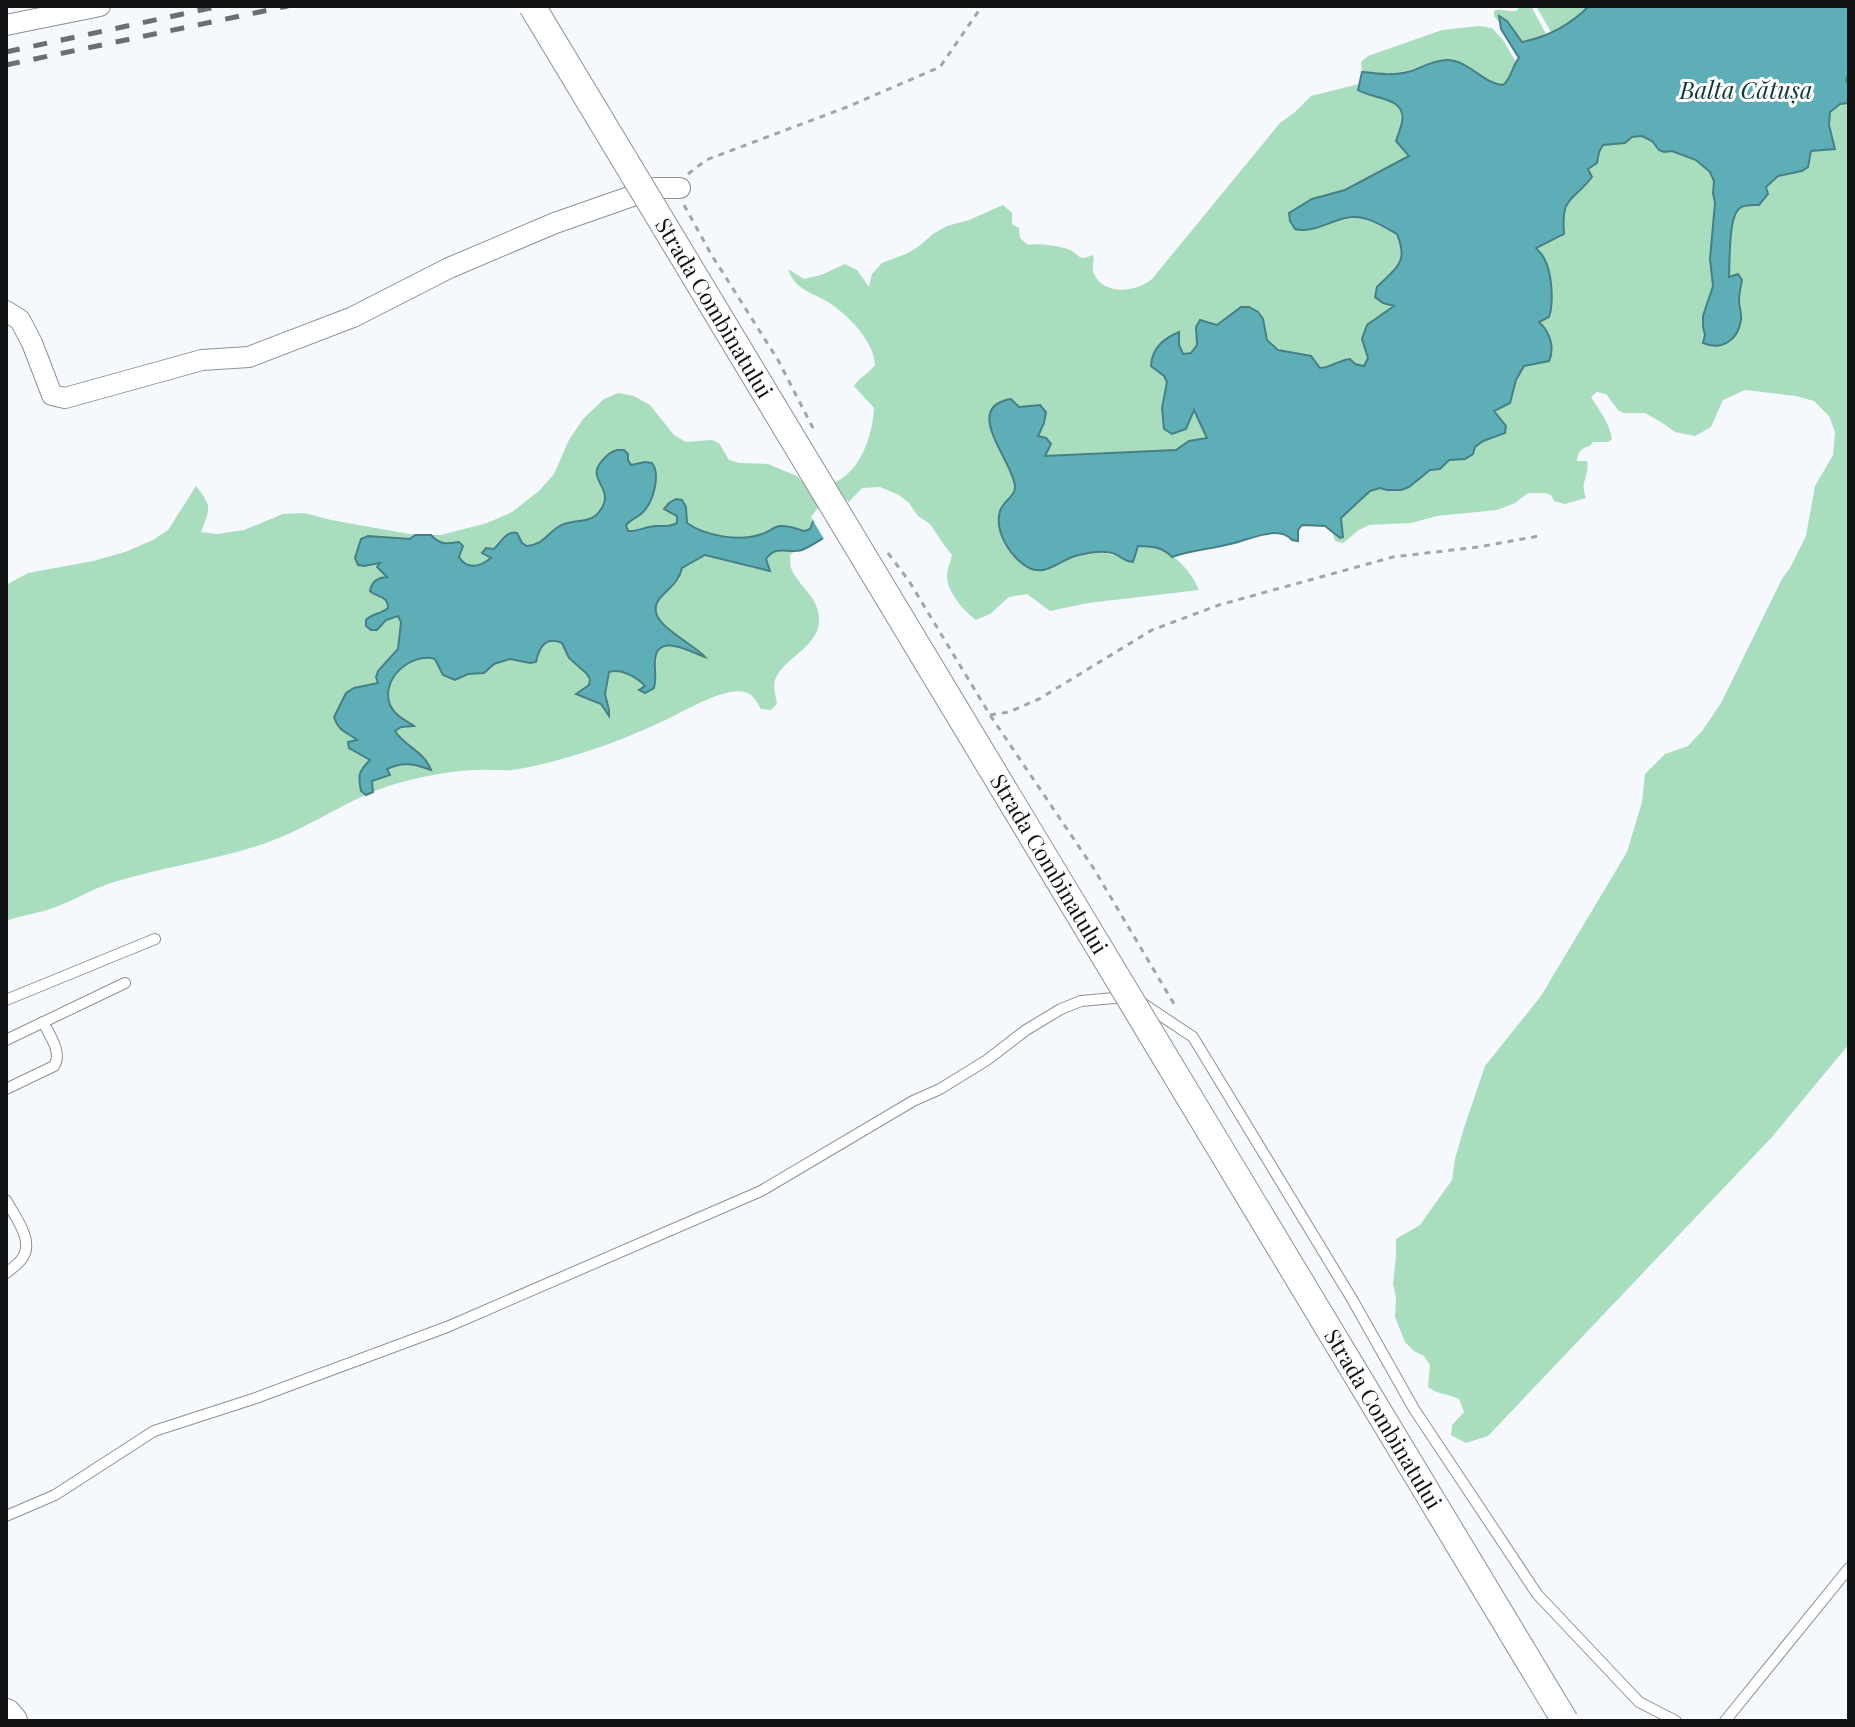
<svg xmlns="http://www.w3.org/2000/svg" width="1855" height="1727" font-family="'Playfair Display',serif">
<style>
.green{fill:#a8debd}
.water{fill:#5daeb6;stroke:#468086;stroke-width:2}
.pier{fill:#f5f8fd}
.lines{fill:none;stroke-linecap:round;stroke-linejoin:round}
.service-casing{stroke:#8e9095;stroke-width:12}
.minor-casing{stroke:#8e9095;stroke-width:22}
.secondary-casing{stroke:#8e9095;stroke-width:32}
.path{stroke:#a2a4a8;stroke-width:3;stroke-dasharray:6 6;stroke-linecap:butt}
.service{stroke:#fff;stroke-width:10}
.minor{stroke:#fff;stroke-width:20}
.secondary{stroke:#fff;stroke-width:30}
.rail{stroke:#6c6e71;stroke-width:5;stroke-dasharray:14 14;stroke-linecap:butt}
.tertiary-bridge-casing{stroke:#8e9095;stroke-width:28;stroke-linecap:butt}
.tertiary-bridge{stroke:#fff;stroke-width:26}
.labels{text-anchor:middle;stroke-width:6;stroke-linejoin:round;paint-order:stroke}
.street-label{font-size:22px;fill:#121315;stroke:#fff}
.water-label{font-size:24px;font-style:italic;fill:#10383b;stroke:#fff}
</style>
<rect width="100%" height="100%" fill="#f5f8fd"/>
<g class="green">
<path d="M1518 6H1531L1546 34 1534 40 1522 42 1499 17V22L1494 16V11C1503 7 1509 14 1518 10Z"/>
<path d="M1536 6H1589C1578 18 1567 26 1551 32Z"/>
<path d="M1479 26 1492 28 1503 40 1516 62 1508 82 1503 85 1489 82 1462 64 1450 60 1388 75 1362 72 1361 62 1368 56 1442 30Z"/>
<path d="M1359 84 1358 90C1364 95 1368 95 1376 96 1408 101 1404 118 1396 141L1409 156 1345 190 1312 199 1289 213 1303 231 1334 221 1361 217 1397 234C1404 253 1403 266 1386 278L1395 305 1362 339 1368 358 1364 366 1341 360 1328 368H1319L1311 356C1284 352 1265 352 1263 319L1235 313 1216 325 1208 321 1196 327 1197 345 1191 353 1183 354 1179 345 1178 332 1163 340 1156 371 1164 376 1167 382 1164 394 1162 420 1194 409 1208 437 1189 441 1176 450 1044 456 1037 436 1044 423 1046 412 1040 405 1019 407 1012 399C1001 401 997 403 993 413 983 437 1012 463 1015 485 1016 492 1011 496 1006 501L1045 571C1063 561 1079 553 1099 552 1106 552 1112 556 1118 555 1127 554 1133 546 1142 546 1168 545 1190 568 1199 590L1088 603 1050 611 1027 594 1009 597 990 614 976 620C964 611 946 591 947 575 947 569 951 561 952 555L944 545 930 524 918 516 909 503 899 495 880 487 862 488 846 505 814 544 804 549 795 551 790 555C790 558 790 566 791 568 798 586 818 596 819 618 821 649 777 659 774 685 774 690 776 698 777 704L771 710 761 709C757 702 753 694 745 692 723 686 682 713 661 722 639 732 616 742 594 749 567 758 539 766 512 770 502 771 491 769 481 770 453 770 425 776 398 783 351 796 312 827 266 843 217 860 164 867 114 882 91 889 70 903 47 910 33 914 19 916 6 921V585L28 573 93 561 125 552 153 540 168 530 196 486C214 509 209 508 201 532L217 534 244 530 283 514 304 513 331 520 415 535H441L487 523 512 512 539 491 554 474 569 440 583 419 604 399 618 393 634 396 650 405 674 435 686 442 712 440 719 443 729 460 740 463 768 464 797 476 805 485C813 485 824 487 831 484 860 474 873 435 874 408L854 386C860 377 869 373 875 365 874 342 850 317 831 304 813 292 795 291 788 269L804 279 821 275 845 264 857 270 869 287 872 274 882 263 906 254 918 247 933 234 947 226 969 220 1003 205 1012 213V224L1019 228 1020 238 1028 245C1038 243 1061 246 1070 250 1081 255 1077 262 1093 255 1095 262 1091 268 1094 274 1104 296 1137 292 1152 279L1280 123 1295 112 1311 96Z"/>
<path d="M1849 103V1044L1772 1137 1488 1436 1466 1443 1451 1435 1452 1425 1464 1412 1459 1399C1448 1394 1437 1394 1428 1387L1430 1365 1424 1356 1414 1351 1405 1342 1395 1317 1396 1297 1393 1284 1396 1256V1239L1420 1225 1452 1180 1455 1159 1464 1128 1485 1066 1541 996 1627 852 1642 802 1645 774 1665 754 1688 746 1702 731 1721 703 1782 579 1790 568 1806 536 1815 486 1833 455 1835 432 1829 416 1814 401 1796 396 1745 390 1723 400 1711 427 1695 436 1675 432 1661 422 1645 413H1623L1618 410 1606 394 1597 392 1591 397C1599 410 1610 424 1612 439L1608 442H1593L1590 446C1581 448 1578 452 1577 461H1587C1590 477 1579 481 1586 498L1565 504 1554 501 1551 495 1545 493H1528L1515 503 1497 510 1437 516 1411 523 1369 525 1359 530 1343 543 1335 541 1332 531 1337 537 1341 529V518L1370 491 1380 488H1409L1430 470 1440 469 1449 460 1457 458 1483 441 1500 436 1493 411 1524 365 1542 363 1551 357C1551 339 1550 335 1538 321L1551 310 1552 290 1550 279 1535 248 1561 237 1563 216 1570 198 1578 193 1588 170 1597 163 1599 152 1603 145 1642 136 1652 141 1659 150 1664 152 1672 151 1696 160 1710 171 1714 181 1713 193 1715 203 1710 259 1713 286 1703 316V327L1705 335 1742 317 1739 294 1742 280 1729 278C1730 264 1727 216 1740 208 1745 204 1753 205 1759 205L1768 194 1766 187 1778 176 1802 171 1808 167 1811 151 1827 149 1833 137 1829 125 1830 112 1840 104Z"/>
</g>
<g class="water">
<path d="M1589 6H1849V72L1846 81 1849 83V103L1840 104 1830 112 1829 125 1835 149 1811 151 1808 167 1802 171 1778 176 1766 187 1768 194 1759 205C1753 205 1745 204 1740 208 1728 216 1730 263 1729 277L1738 274 1742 280C1741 287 1739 293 1739 300 1739 307 1742 313 1741 320 1738 340 1722 351 1703 343L1705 335 1703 327V316L1713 286 1710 259 1715 203 1713 193 1714 181 1710 172 1696 160 1672 151 1664 152 1659 150 1652 141 1642 136 1632 137 1625 143 1603 145 1599 152 1597 163 1588 169 1592 177C1572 203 1561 195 1564 234L1536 248C1539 252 1542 254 1544 258 1552 273 1554 302 1549 317L1539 322C1550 332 1555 348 1549 361L1524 366 1516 380 1510 403 1494 411 1506 426 1505 433 1483 441 1475 447 1473 454 1465 459 1449 460 1440 469 1430 470 1409 487 1401 490H1387L1380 488 1370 491 1341 518 1343 537 1340 538 1325 526 1302 525 1298 530V541L1292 540C1287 535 1283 533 1275 533 1260 533 1245 541 1230 544 1211 549 1191 550 1172 557 1163 547 1151 546 1138 546L1133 562C1124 561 1124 559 1117 555 1106 549 1086 553 1075 556 1059 561 1046 576 1029 568 1011 558 994 532 1000 511 1003 501 1016 496 1015 486 1013 461 961 407 1011 399L1019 407 1040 405 1046 412 1044 423 1038 436 1046 438 1051 444 1045 456 1176 450 1189 441 1207 438 1194 410 1186 429 1172 434 1164 429 1162 408 1167 382 1164 376 1151 366C1152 348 1163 339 1179 332V345L1183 354 1191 353 1197 345 1196 327 1200 320 1217 325 1241 307H1249L1258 312 1263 319 1267 340 1278 350 1311 356 1320 368C1331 368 1338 360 1350 359L1355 364 1364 366 1368 358 1362 339 1367 325 1394 306 1383 303 1375 297 1377 287C1396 268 1409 263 1397 234 1387 229 1375 220 1363 218 1340 212 1317 235 1295 229L1290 221 1289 213 1312 199 1345 190 1409 156 1396 141C1398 135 1401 128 1402 122 1407 96 1371 99 1358 90L1362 72C1379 74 1395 76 1411 71 1423 67 1434 60 1447 60 1469 60 1483 84 1503 85 1512 78 1512 66 1519 58L1501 29 1499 16 1507 21 1522 42C1548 37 1571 24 1589 6Z"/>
<path d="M617 450H624L628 454V460L631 465 645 462 652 463C661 475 653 503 642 513 637 518 631 519 626 525L628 531C638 532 646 526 656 526 665 526 669 527 677 523V516L664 509 669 503 676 499 682 500 686 507 687 523C705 536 740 542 762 534 769 532 773 527 780 526 789 525 796 529 805 531L810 529 816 514 830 534C821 539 812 546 802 550 788 554 776 544 766 559L770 571 705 555 682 568C679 582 669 588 660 598 640 622 693 642 705 657 691 652 657 632 655 660 654 670 657 678 654 688L645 693 639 690 645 686C637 677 620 668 609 672L605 694 609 710V716L601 704 576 694 589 685 590 679 586 673 569 658 562 643C546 636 539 647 536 662L530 663 510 659 494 664 484 673 468 674 455 680 443 675 435 659C411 652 380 679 390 705 395 716 405 720 414 726L401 727 395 731C405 747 424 751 431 770 415 764 403 761 387 769L390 775 372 781 373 792 366 795 361 791C358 775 358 772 370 760L349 748 348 742 357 740C347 732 338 731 334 717L346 693 354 688 378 683 376 677 378 671 398 649 401 622 398 616 386 620 377 630H371L366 626V620C371 614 381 614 388 608 388 595 377 598 370 591 372 581 377 578 387 577L377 567 380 563 364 566 358 565 355 558 361 539 368 536 410 539 415 535H431C440 545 446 544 459 542L463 546 459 557C467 570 480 567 491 558L482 553 486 548 494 549C501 542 507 530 517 533L522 543 527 546C542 545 546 535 558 527 571 518 589 525 599 512 618 488 584 480 602 461 607 455 610 452 617 450Z"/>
</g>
<path class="pier" d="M840 492 849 503V515L841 529 825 541 811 517 829 493Z"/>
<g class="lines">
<defs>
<g id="service">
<path d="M6 1000 155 939"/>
<path d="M1139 1001 1193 1037 1352 1299 1414 1409 1537 1594 1639 1702 1676 1721"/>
<path d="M6 1040 125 983"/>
<path d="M6 1089 54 1066C63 1052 49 1035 43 1022"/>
<path d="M6 1200C15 1217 36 1242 21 1260 17 1265 11 1269 6 1273"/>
<path d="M6 1516 55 1495 154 1431 253 1399 447 1327 761 1191 913 1101 940 1089 987 1060 1026 1030 1061 1009 1081 1001 1125 997"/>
<path d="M1725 1721 1849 1568"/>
</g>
<g id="minor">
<path d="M6 25 100 6"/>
<path d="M6 311 20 320 32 343 52 395 65 398 202 360 249 357 353 317 449 268 555 223 655 188H680"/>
</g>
<path id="secondary" d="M6 1714 12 1721"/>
</defs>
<use href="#service" class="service-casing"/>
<use href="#minor" class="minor-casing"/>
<use href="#secondary" class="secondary-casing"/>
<g class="path">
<path d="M688 174 706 160 847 107 940 67 982 6"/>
<path d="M684 205 711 254 778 360 814 430"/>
<path d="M888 553 909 581 990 715 1094 869 1177 1009"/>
<path d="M990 715 1009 712 1039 699 1152 630 1219 605 1393 557 1478 547 1539 536"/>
</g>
<use href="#service" class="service"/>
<use href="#minor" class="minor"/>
<use href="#secondary" class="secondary"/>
<g class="rail">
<path d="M6 52 220 6"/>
<path d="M6 65 288 6"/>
</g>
<defs>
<path id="tertiary-bridge" d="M532 6 1565 1721"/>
</defs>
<use href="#tertiary-bridge" class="tertiary-bridge-casing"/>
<use href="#tertiary-bridge" class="tertiary-bridge"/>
</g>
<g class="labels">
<g class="street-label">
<text transform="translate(714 308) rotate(59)" y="8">Strada Combinatului</text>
<text transform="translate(1049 864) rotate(59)" y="8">Strada Combinatului</text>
<text transform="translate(1383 1419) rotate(59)" y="8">Strada Combinatului</text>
</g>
<g class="water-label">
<text x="1746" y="99">Balta Cătușa</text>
</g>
</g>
<rect width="1855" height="1727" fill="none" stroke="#121315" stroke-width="16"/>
</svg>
